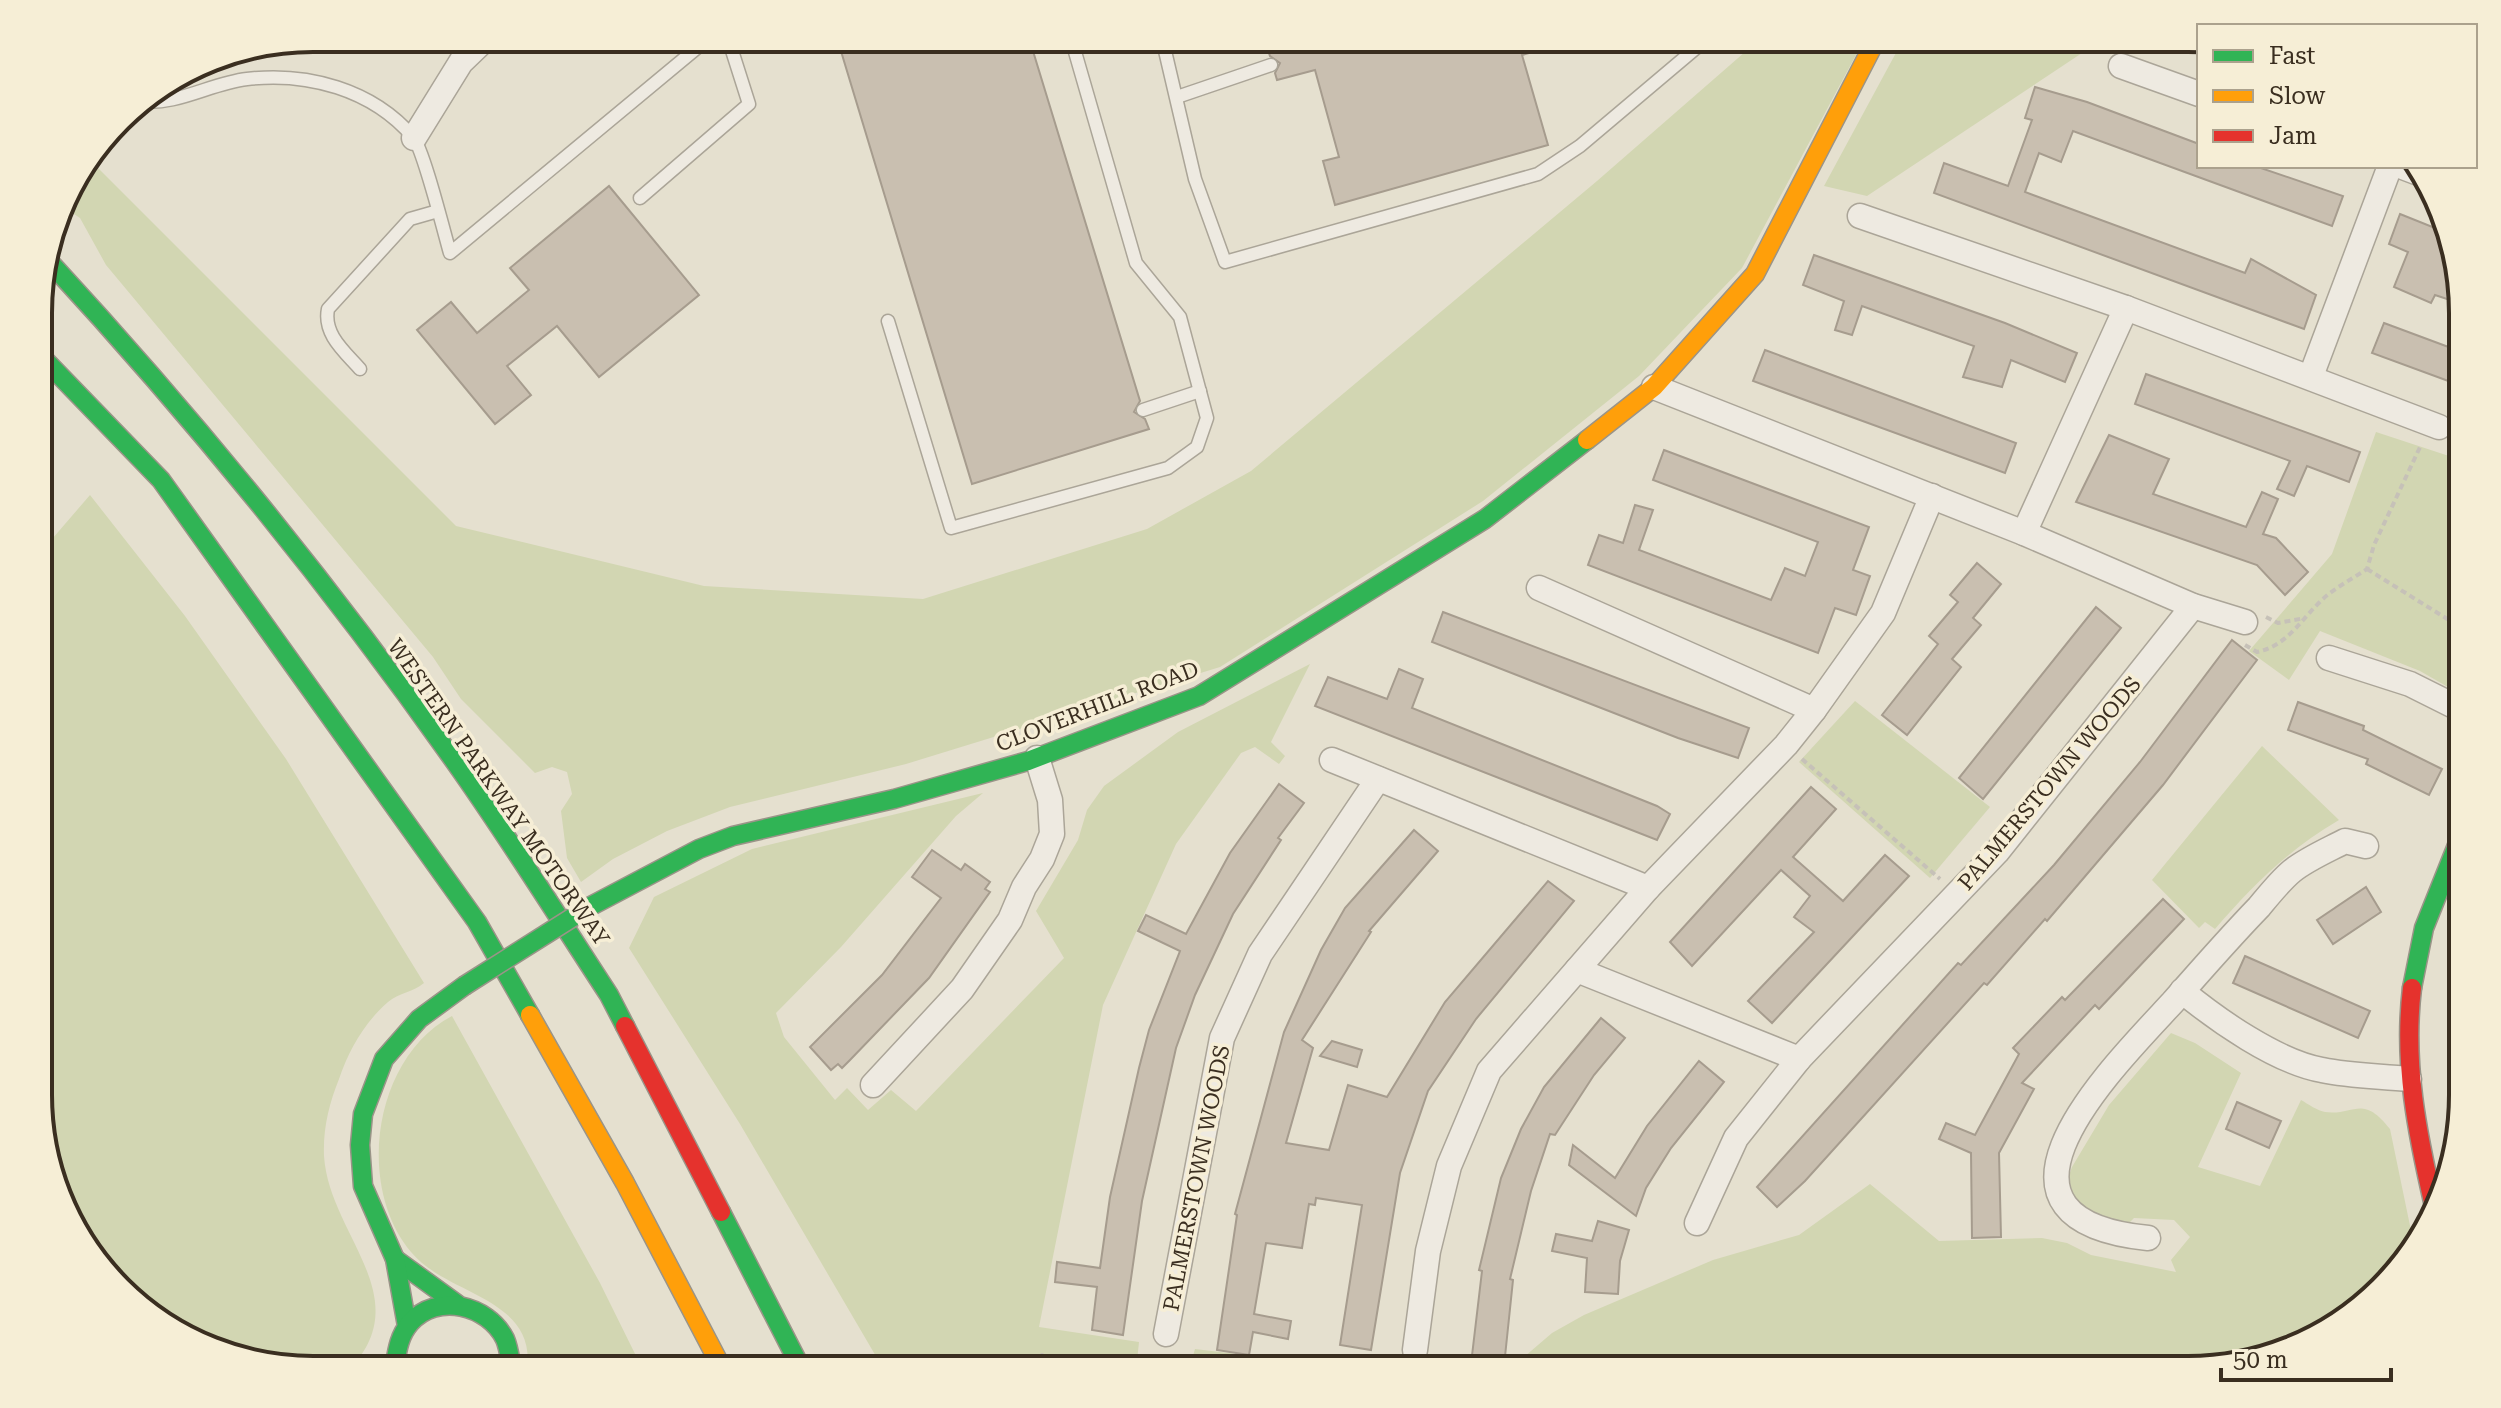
<svg xmlns="http://www.w3.org/2000/svg" width="2501" height="1408" font-family="'Roboto Serif',serif">
<style>
.green{fill:#d2d6b2}
.building{fill:#c9bfb0;stroke:#a69c8e;stroke-width:2}
.lines{fill:none;stroke-linecap:round;stroke-linejoin:round}
.lane-casing{stroke:#aba598;stroke-width:15}
.street-casing{stroke:#aba598;stroke-width:27}
.fast-casing{stroke:#9a9488;stroke-width:21}
.slow-casing{stroke:#9a9488;stroke-width:21}
.jam-casing{stroke:#9a9488;stroke-width:21}
.path{stroke:#c6c1b8;stroke-width:4;stroke-dasharray:6 4;stroke-linecap:butt}
.lane{stroke:#eeeae1;stroke-width:12}
.street{stroke:#eeeae1;stroke-width:24}
.fast{stroke:#30b455;stroke-width:18}
.slow{stroke:#ff9f0a;stroke-width:18}
.jam{stroke:#e5322d;stroke-width:18}
.fast-bridge-casing{stroke:#9a9488;stroke-width:21;stroke-linecap:butt}
.fast-bridge{stroke:#30b455;stroke-width:18}
.labels{text-anchor:middle;stroke-width:7;stroke-linejoin:round;paint-order:stroke}
.street-label{font-size:22px;fill:#3a2e20;stroke:#f6eed6}
.rim{fill:none;stroke:#3a2e20;stroke-width:4}
</style>
<rect width="100%" height="100%" fill="#e5e0cf"/>
<g class="green">
<path d="M1761 38H1865L1742 268 1639 376 1483 501 1220 667 906 764 730 807 667 831 613 859 581 882 567 858 561 811 572 794 567 772 552 767 535 773 461 699 433 657 106 265 80 218 62 206 67 191 90 160 456 526 704 586 923 599 1147 529 1251 471 1597 181Z"/>
<path d="M1904 38H2160L2154 54 2107 40 2099 54 2082 53 1867 196 1824 186Z"/>
<path d="M2376 432 2449 456 2454 441 2462 443V486L2451 515 2462 530V695L2420 671 2320 631 2289 680 2249 651 2332 554Z"/>
<path d="M90 495 185 616 286 759 424 983C412 993 400 992 388 1002 364 1023 349 1050 339 1079 329 1104 323 1128 324 1156 329 1235 419 1297 349 1370H312L176 1333 85 1248 40 1131V553Z"/>
<path d="M1310 664 1271 742 1285 756 1279 764 1255 747 1241 753 1176 844 1103 1005 1039 1327 1139 1342 1137 1361 1190 1366 1195 1349 1368 1370H884L740 1124 629 948 654 897 752 849 983 793 956 816 841 947 776 1013 784 1037 835 1100 847 1088 868 1110 891 1090 916 1111 1064 958 1036 911 1078 840 1087 810 1104 786 1178 732Z"/>
<path d="M1855 701 1990 807 1930 878 1799 762Z"/>
<path d="M2262 746 2339 820C2289 849 2253 885 2215 929L2205 922 2199 928 2152 880Z"/>
<path d="M452 1016 600 1283 643 1370H527C537 1297 447 1296 411 1252 355 1185 374 1057 452 1016Z"/>
<path d="M2171 1033 2195 1043 2241 1073 2198 1167 2260 1186 2301 1100C2308 1104 2318 1111 2325 1112 2354 1116 2362 1093 2390 1129L2414 1245 2326 1333 2206 1369 1509 1370 1552 1333 1584 1315 1713 1260 1799 1235 1870 1184 1939 1241 2042 1238 2067 1243 2091 1255 2176 1272 2171 1260 2190 1237 2174 1220 2134 1218 2127 1225 2111 1224 2070 1198 2068 1178 2072 1167 2109 1105Z"/>
</g>
<g class="building">
<path d="M837 38H1029L1140 401 1134 412 1145 419 1149 429 972 484Z"/>
<path d="M1264 38H1563L1564 43 1522 55 1548 145 1335 205 1323 161 1339 157 1315 70 1277 80 1275 73 1280 63 1270 56Z"/>
<path d="M2035 87 2087 102 2199 144V166H2255L2343 196 2332 226 2073 131 2061 162 2039 153 2025 192 2245 273 2251 259 2316 295 2304 329 1934 193 1944 163 2008 186 2032 120 2025 118Z"/>
<path d="M609 186 699 295 599 377 557 326 507 366 531 395 495 424 417 330 451 302 477 333 529 290 510 268Z"/>
<path d="M2400 214 2440 230 2462 304 2435 295 2431 303 2394 287 2408 252 2389 244Z"/>
<path d="M1814 255 2005 323 2077 353 2065 382 2011 360 2002 387 1963 377 1974 346 1862 306 1852 335 1835 330 1844 301 1803 285Z"/>
<path d="M2384 323 2462 352V386L2372 353Z"/>
<path d="M1765 350 2016 443 2005 473 1753 381Z"/>
<path d="M2146 374 2360 452 2349 482 2307 466 2294 496 2277 489 2290 461 2135 404Z"/>
<path d="M2109 435 2169 459 2153 494 2246 527 2262 492 2278 499 2263 534 2276 538 2308 572 2285 595 2257 565 2076 502Z"/>
<path d="M1664 450 1869 527 1853 570 1870 576 1856 615 1835 608 1818 653 1588 565 1599 535 1623 543 1635 505 1653 510 1639 550 1771 600 1785 568 1805 576 1818 542 1653 480Z"/>
<path d="M1977 563 2001 584 1973 618 1981 625 1952 659 1961 667 1907 735 1882 715 1938 644 1929 636 1958 602 1950 595Z"/>
<path d="M2096 607 2121 628 1983 799 1959 778Z"/>
<path d="M1443 612 1749 728 1738 758 1678 738 1432 642Z"/>
<path d="M2232 640 2257 660 2163 785 2047 921 2045 919 1987 985 1984 983 1805 1181 1777 1207 1757 1187 1958 963 1961 965 2054 865 2140 762Z"/>
<path d="M1399 669 1423 679 1412 708 1657 806 1670 814 1657 840 1315 706 1328 677 1387 699Z"/>
<path d="M2298 702 2364 726 2363 730 2442 769 2429 795 2366 764 2368 759 2288 730Z"/>
<path d="M1279 784 1304 803 1278 838 1281 840 1233 914 1195 995 1176 1048 1142 1201 1123 1335 1092 1330 1097 1287 1055 1282 1057 1262 1100 1268 1110 1197 1139 1068 1149 1030 1180 951 1138 931 1146 915 1186 934 1230 853Z"/>
<path d="M1811 787 1836 809 1793 857 1843 901 1885 855 1909 876 1772 1023 1748 1001 1814 932 1794 917 1810 896 1781 870 1692 966 1670 942Z"/>
<path d="M1414 830 1438 851 1369 931 1371 932 1302 1040 1313 1048 1286 1143 1329 1150 1348 1085 1387 1097 1445 1002 1548 881 1574 901 1476 1019 1428 1091 1400 1173 1371 1350 1340 1345 1362 1205 1316 1198 1315 1205 1309 1204 1302 1248 1266 1243 1254 1314 1291 1321 1288 1339 1253 1332 1249 1355 1217 1350 1237 1215 1235 1214 1284 1032 1321 950 1345 908Z"/>
<path d="M932 850 961 870 965 864 990 882 985 889 990 892 929 978 850 1060 842 1068 838 1064 831 1070 810 1047 882 975 941 898 912 877Z"/>
<path d="M2366 887 2381 912 2333 944 2317 920Z"/>
<path d="M2163 899 2184 919 2099 1009 2095 1005 2022 1083 2034 1089 1999 1153 2001 1237 1972 1238 1971 1153 1939 1139 1946 1123 1975 1135 2019 1054 2013 1048 2062 997 2065 1000Z"/>
<path d="M2245 956 2370 1011 2358 1038 2233 983Z"/>
<path d="M1601 1018 1625 1038 1594 1075 1555 1135 1550 1134 1531 1191 1510 1279 1513 1280 1504 1366 1471 1364 1482 1271 1479 1270 1501 1178 1521 1129 1544 1087Z"/>
<path d="M1332 1041 1362 1050 1357 1067 1320 1056Z"/>
<path d="M1699 1061 1724 1082 1671 1148 1646 1188 1636 1216 1569 1165 1573 1145 1615 1178 1647 1126Z"/>
<path d="M2237 1102 2281 1121 2269 1148 2226 1129Z"/>
<path d="M1598 1221 1629 1230 1620 1261 1618 1294 1585 1292 1587 1258 1552 1251 1556 1234 1592 1241Z"/>
</g>
<g class="lines">
<defs>
<g id="lane">
<path d="M1162 38 1195 179 1225 262 1538 174 1580 146 1708 38"/>
<path d="M1177 97 1271 65"/>
<path d="M140 101C177 106 211 83 247 79 307 72 372 89 413 137 423 148 444 232 450 253L709 38"/>
<path d="M640 198 749 104 728 38"/>
<path d="M888 321 951 528 1168 468 1197 447 1207 418 1180 317 1136 263 1071 38"/>
<path d="M360 369C344 351 323 334 328 309L410 219 438 211"/>
<path d="M1143 410 1200 391"/>
</g>
<g id="street">
<path d="M2121 66 2199 94"/>
<path d="M414 138 461 62 486 38"/>
<path d="M2400 166 2421 174"/>
<path d="M1860 216 2126 308 2439 427"/>
<path d="M2311 376 2390 166"/>
<path d="M1654 387 2024 533 2193 606 2245 622"/>
<path d="M2024 533 2126 308"/>
<path d="M1539 588 1814 710"/>
<path d="M2329 658 2410 684 2462 710"/>
<path d="M1332 760 1648 888"/>
<path d="M1577 970 1799 1059"/>
<path d="M2182 991C2217 1020 2277 1062 2322 1070 2350 1076 2380 1076 2409 1079"/>
<path d="M873 1085 962 989 1010 920 1024 887 1042 859 1052 834 1050 800 1037 758"/>
<path d="M1697 1223 1736 1138 1799 1059 1997 852 2193 606"/>
<path d="M2148 1238C1958 1219 2113 1067 2173 1002 2201 970 2229 938 2259 907 2269 895 2280 881 2292 871 2307 859 2328 850 2345 841L2366 846"/>
<path d="M1166 1334 1222 1038 1260 954 1378 779"/>
<path d="M1415 1350 1428 1251 1449 1166 1489 1071 1648 888 1786 745 1814 710 1883 613 1932 496"/>
</g>
<g id="fast">
<path d="M46 258C193 417 330 585 455 762 509 838 558 917 609 995L625 1026"/>
<path d="M40 355 161 480 477 922 530 1015"/>
<path d="M589 907 699 849 733 836 894 799 1028 761 1199 696 1485 519 1587 440"/>
<path d="M2412 988 2424 928 2462 833"/>
<path d="M721 1212 802 1370"/>
<path d="M395 1259 457 1304"/>
<path d="M407 1326 395 1259 363 1186 360 1145 363 1114 384 1059 419 1019 464 986"/>
<path d="M394 1370C397 1353 398 1337 410 1323 437 1292 488 1305 505 1339 509 1348 510 1360 512 1370"/>
</g>
<g id="slow">
<path d="M1587 440 1654 387 1755 274 1877 38"/>
<path d="M530 1015 625 1183 723 1370"/>
</g>
<g id="jam">
<path d="M2412 988C2403 1063 2417 1133 2434 1206"/>
<path d="M625 1026 721 1212"/>
</g>
</defs>
<use href="#lane" class="lane-casing"/>
<use href="#street" class="street-casing"/>
<use href="#fast" class="fast-casing"/>
<use href="#slow" class="slow-casing"/>
<use href="#jam" class="jam-casing"/>
<g class="path">
<path d="M2367 569 2457 625 2462 633"/>
<path d="M2266 617 2278 623 2305 618"/>
<path d="M2245 645 2257 652C2291 645 2304 613 2330 593 2342 584 2355 577 2367 569L2374 545 2421 445"/>
<path d="M1802 759 1940 879"/>
<path d="M1015 1370 1042 1355 1070 1370"/>
</g>
<use href="#lane" class="lane"/>
<use href="#street" class="street"/>
<use href="#fast" class="fast"/>
<use href="#slow" class="slow"/>
<use href="#jam" class="jam"/>
<defs>
<path id="fast-bridge" d="M464 986 589 907"/>
</defs>
<use href="#fast-bridge" class="fast-bridge-casing"/>
<use href="#fast-bridge" class="fast-bridge"/>
</g>
<g class="labels">
<g class="street-label">
<text transform="translate(1097 706) rotate(-21)" y="8">CLOVERHILL ROAD</text>
<text transform="translate(2049 783) rotate(-50)" y="8">PALMERSTOWN WOODS</text>
<text transform="translate(499 792) rotate(55)" y="8">WESTERN PARKWAY MOTORWAY</text>
<text transform="translate(1196 1178) rotate(-79)" y="8">PALMERSTOWN WOODS</text>
</g>
</g>
<path d="M0 0H2501V1408H0ZM313 52H2188A261 261 0 0 1 2449 313V1095A261 261 0 0 1 2188 1356H313A261 261 0 0 1 52 1095V313A261 261 0 0 1 313 52Z" fill="#f6eed6" fill-rule="evenodd"/>
<path class="rim" d="M313 52H2188A261 261 0 0 1 2449 313V1095A261 261 0 0 1 2188 1356H313A261 261 0 0 1 52 1095V313A261 261 0 0 1 313 52Z"/>
<rect x="2197" y="24" width="280" height="144" fill="#f6eed6" stroke="#aba18d" stroke-width="2"/>
<rect x="2213" y="50" width="40" height="12" fill="#30b455" stroke="#aba18d" stroke-width="2"/>
<text x="2269" y="64" font-size="24" fill="#3a2e20">Fast</text>
<rect x="2213" y="90" width="40" height="12" fill="#ff9f0a" stroke="#aba18d" stroke-width="2"/>
<text x="2269" y="104" font-size="24" fill="#3a2e20">Slow</text>
<rect x="2213" y="130" width="40" height="12" fill="#e5322d" stroke="#aba18d" stroke-width="2"/>
<text x="2269" y="144" font-size="24" fill="#3a2e20">Jam</text>
<path d="M2221 1368v12h170v-12" fill="none" stroke="#3a2e20" stroke-width="4"/>
<text x="2233" y="1368" font-size="24" fill="#3a2e20" stroke="#f6eed6" stroke-width="6" paint-order="stroke">50 m</text>
</svg>
